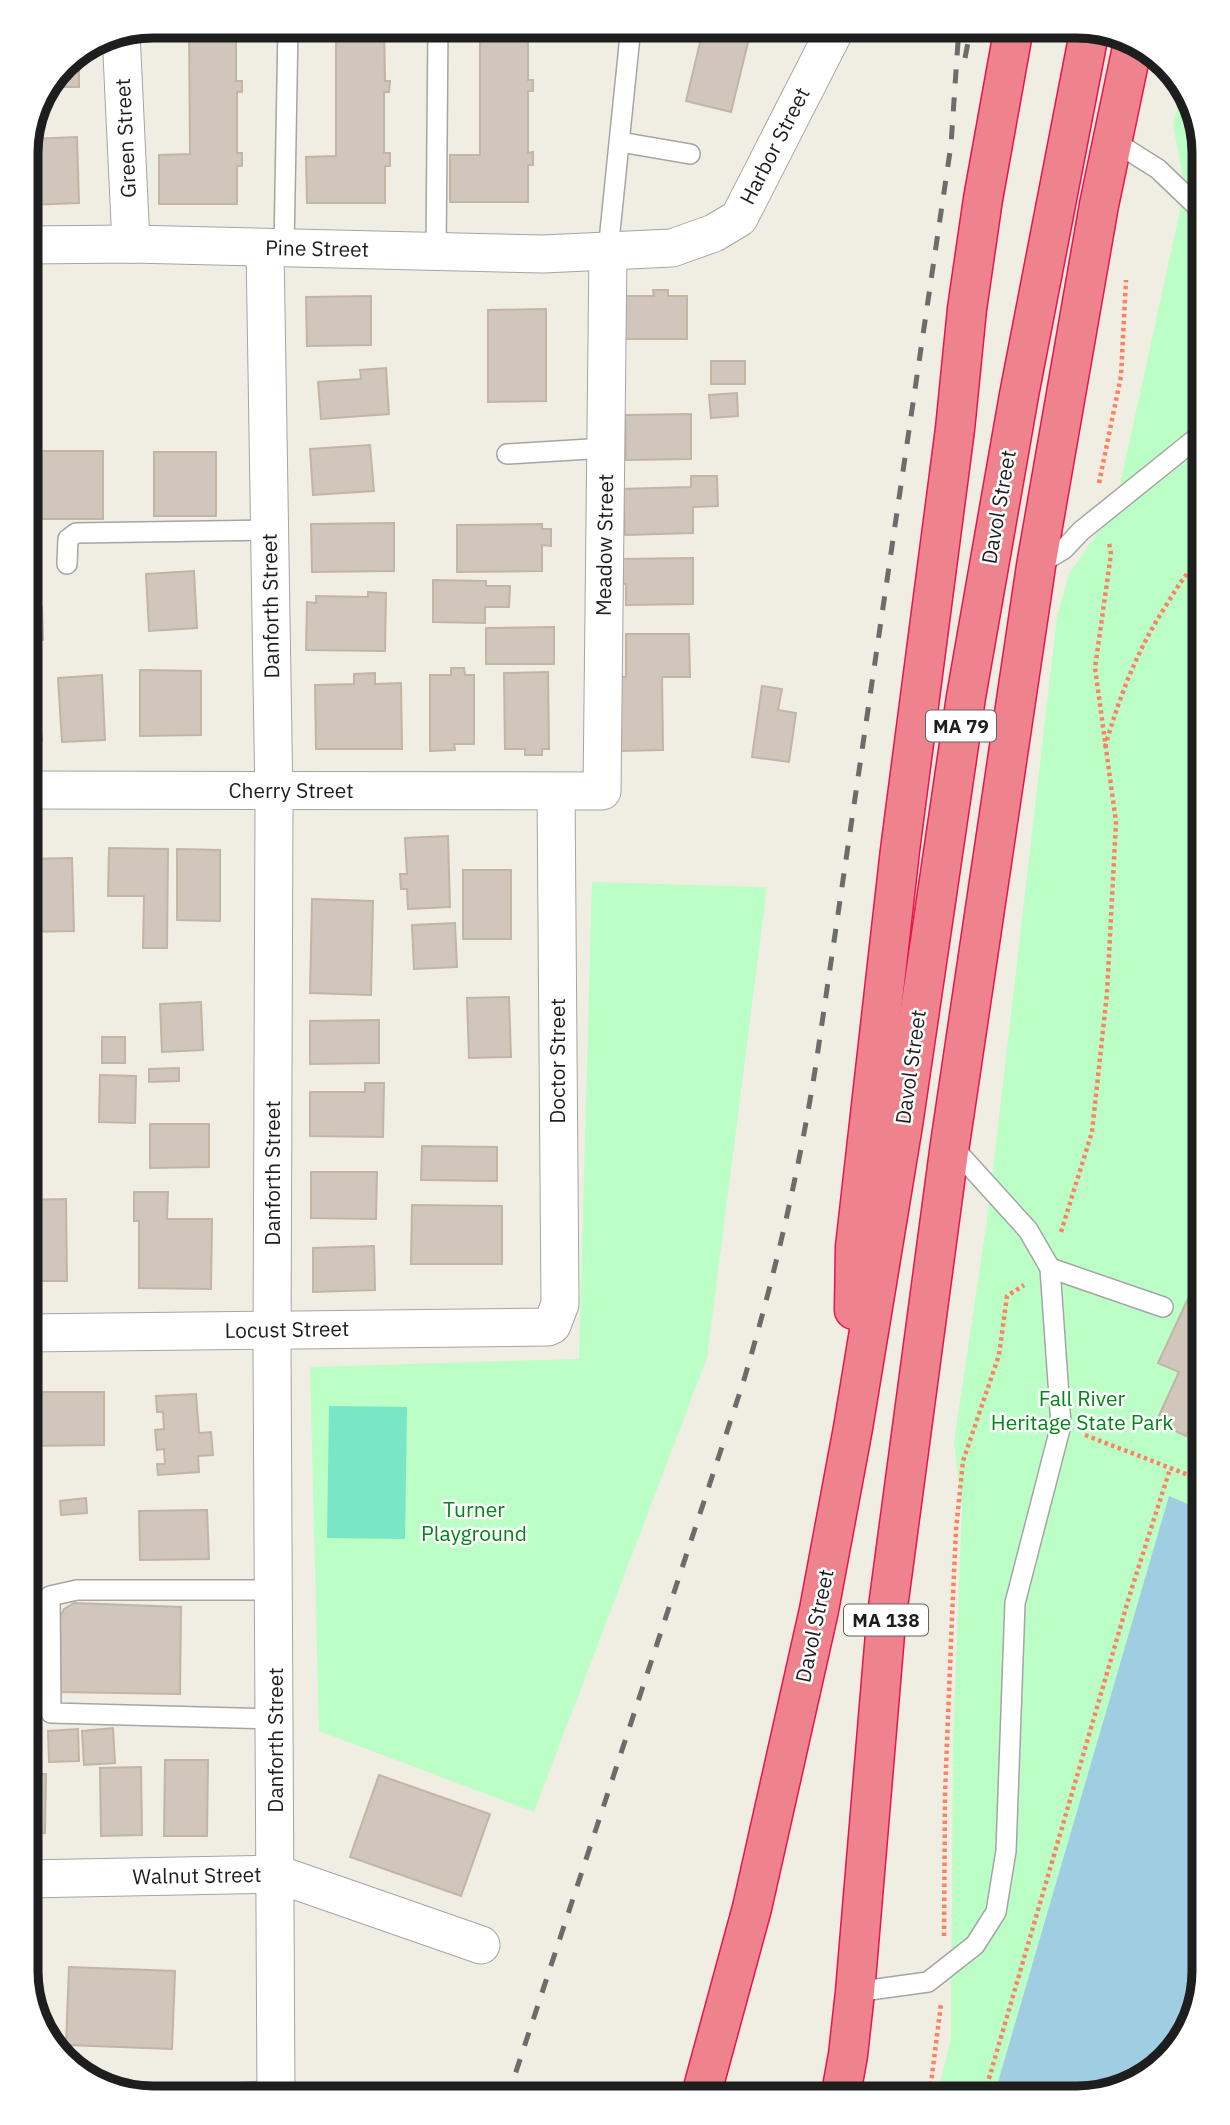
<svg xmlns="http://www.w3.org/2000/svg" width="1230" height="2125" font-family="'IBM Plex Sans',sans-serif">
<style>
.park{fill:#bbfec6}
.pitch{fill:#79e6c5}
.water{fill:#9fcde2}
.building{fill:#d0c6bb;stroke:#c3b4a4;stroke-width:2}
.lines{fill:none;stroke-linecap:round;stroke-linejoin:round}
.lane-casing{stroke:#a5a5a5;stroke-width:22}
.street-casing{stroke:#a5a5a5;stroke-width:39}
.highway-casing{stroke:#e9144b;stroke-width:41}
.path{stroke:#ff8164;stroke-width:4.5;stroke-dasharray:3.5 3.5;stroke-linecap:butt}
.lane{stroke:#fff;stroke-width:19}
.street{stroke:#fff;stroke-width:37}
.highway{stroke:#ee838e;stroke-width:38}
.rail{stroke:#6c6c6c;stroke-width:5;stroke-dasharray:14 14;stroke-linecap:butt}
.labels{text-anchor:middle;stroke-width:5;stroke-linejoin:round;paint-order:stroke}
.shield{fill:#fff;stroke:#626262;stroke-width:2}
.shield-label{font-size:19px;font-weight:bold;fill:#1e1e1e}
.street-label{font-size:21px;fill:#1e1e1e;stroke:#fff}
.park-label{font-size:21px;fill:#018618;stroke:#fff}
.rim{fill:none;stroke:#1e1e1e;stroke-width:9}
</style>
<rect width="100%" height="100%" fill="#f0ede3"/>
<g class="park">
<path d="M1182 87 1191 98 1204 154V1511L1169 1497 993 2099H936L951 2039 953 1736 962 1508 954 1442 988 1213 1057 617 1069 574 1115 507 1185 188 1173 125Z"/>
<path d="M592 882 767 887 707 1358 534 1812 319 1731 310 1367 579 1359Z"/>
</g>
<path class="pitch" d="M329 1406 407 1407 405 1539 327 1538Z"/>
<path class="water" d="M1169 1496 1204 1511V1972L1182 2042 1132 2086 1076 2099H993Z"/>
<g class="building">
<path d="M189 26H236V81H242V92H237V153H242V166H237V204H159V155L190 154Z"/>
<path d="M336 26H384L385 81H390L389 92H384V153H390V166H385V203H307L306 157 336 156Z"/>
<path d="M480 26H528V80H533V91H528V153L533 152V165H528V202H450V155H480Z"/>
<path d="M704 26H752L731 112 686 101Z"/>
<path d="M79 53V87H53L64 63Z"/>
<path d="M77 137 79 203 26 205 27 146 30 139Z"/>
<path d="M653 290H668V296H687V339H624V296H654Z"/>
<path d="M371 296V345L307 346 306 297Z"/>
<path d="M546 309V401L488 402V310Z"/>
<rect x="711" y="361" width="34" height="23"/>
<path d="M386 368 389 414 321 419 318 382 361 379 360 370Z"/>
<path d="M737 393 738 416 711 418 709 395Z"/>
<path d="M691 414V459L626 460 625 415Z"/>
<path d="M370 445 374 491 313 495 310 449Z"/>
<rect x="42" y="451" width="61" height="68"/>
<rect x="154" y="452" width="62" height="64"/>
<path d="M691 476H717L718 506 693 507V533L625 535 624 512H619V489L691 487Z"/>
<path d="M394 523V571L312 572 311 524Z"/>
<path d="M542 524V529H551V546L542 545V571L457 572V525Z"/>
<path d="M26 526H34L35 576H26Z"/>
<path d="M693 558V604L626 605V584H619V559Z"/>
<path d="M194 571 197 628 149 631 146 574Z"/>
<path d="M433 580 486 581V586H510L509 607H485V623L433 622Z"/>
<path d="M368 592 386 593 385 651 306 650 307 602 316 603V596L368 597Z"/>
<path d="M26 607H42L43 640H26Z"/>
<path d="M554 627V664H486V628Z"/>
<path d="M626 634H689L690 677H662L663 750 619 751V677H626Z"/>
<path d="M451 668H464L465 675H474V744H454L455 750 430 751V675H451Z"/>
<path d="M140 670 201 671V735L140 736Z"/>
<path d="M548 672 549 749H542V755H525V749H505L504 673Z"/>
<path d="M375 673V684L401 683 402 749H316L315 685 354 684V674Z"/>
<path d="M102 675 105 740 62 742 58 678Z"/>
<path d="M762 686 782 689 778 710 796 713 789 762 752 757Z"/>
<path d="M26 690H38L42 741 26 743Z"/>
<path d="M448 836 450 907 408 909 407 889H401L400 874H407L405 838Z"/>
<path d="M109 848 168 849 167 948H143L144 896H108Z"/>
<path d="M177 849 220 850V921L177 920Z"/>
<path d="M72 858 74 931 26 932V859Z"/>
<rect x="463" y="870" width="48" height="69"/>
<path d="M312 899 373 901 371 995 310 993Z"/>
<path d="M455 923 457 967 414 969 412 925Z"/>
<path d="M509 997 511 1057 469 1058 467 998Z"/>
<path d="M201 1002 203 1050 162 1052 160 1004Z"/>
<path d="M379 1020V1063L310 1064V1021Z"/>
<rect x="102" y="1037" width="23" height="26"/>
<path d="M179 1068V1081L149 1082V1069Z"/>
<path d="M100 1075 136 1076 135 1123 99 1122Z"/>
<path d="M365 1083H384L383 1137 310 1136V1092H365Z"/>
<path d="M150 1124H209V1167L150 1168Z"/>
<path d="M422 1146 497 1147V1181L421 1180Z"/>
<path d="M311 1172H377L376 1219 311 1218Z"/>
<path d="M134 1192H168L167 1219H212L211 1289 139 1288V1221H134Z"/>
<path d="M66 1199 67 1281H26V1200Z"/>
<path d="M412 1205 502 1206V1264H411Z"/>
<path d="M374 1246 375 1290 313 1292V1248Z"/>
<path d="M1199 1275 1204 1277V1398L1186 1436 1156 1422 1179 1372 1158 1363Z"/>
<path d="M26 1392H104V1445L26 1446Z"/>
<path d="M196 1394 199 1433 211 1432 213 1455 198 1456 199 1472 158 1475 157 1464H165L164 1449 157 1450 155 1430 164 1429 163 1412H157L156 1396Z"/>
<path d="M86 1498 87 1513 61 1515 60 1501Z"/>
<path d="M207 1510 209 1559 140 1560 139 1511Z"/>
<path d="M74 1603 181 1607 180 1694 57 1692 59 1620 64 1609Z"/>
<path d="M26 1709H39L40 1729 26 1730Z"/>
<path d="M113 1728 115 1763 84 1765 82 1731Z"/>
<path d="M78 1729 79 1761 49 1762 48 1731Z"/>
<path d="M165 1760H208L207 1836H164Z"/>
<path d="M141 1767 142 1835 101 1836 100 1768Z"/>
<path d="M26 1774H46L45 1833 26 1832Z"/>
<path d="M379 1775 490 1814 461 1896 350 1857Z"/>
<path d="M69 1967 175 1971 172 2049 66 2045Z"/>
</g>
<g class="lines">
<defs>
<g id="lane">
<path d="M1112 140 1158 169 1204 213"/>
<path d="M620 142 690 154"/>
<path d="M284 248 288 26"/>
<path d="M436 251 438 26"/>
<path d="M608 251 631 26"/>
<path d="M507 454 606 448"/>
<path d="M67 564 68 539 76 533 269 530"/>
<path d="M1037 565 1064 549 1081 531 1204 432"/>
<path d="M1050 1268 1163 1307"/>
<path d="M274 1590H77L50 1596 51 1713 276 1719"/>
<path d="M855 1992 928 1982 975 1945 996 1912 1006 1851 1015 1603 1061 1425 1050 1268 1028 1230 950 1144"/>
<path d="M145 2098 276 2091"/>
</g>
<g id="street">
<path d="M121 33 131 244"/>
<path d="M26 245 131 244 543 254 672 248 714 233 739 218 837 26"/>
<path d="M265 248 274 802 272 1348 276 2099"/>
<path d="M26 790 602 791 608 251"/>
<path d="M26 1333 548 1327 552 1325 560 1304 556 792"/>
<path d="M26 1879 277 1874 481 1945"/>
</g>
<g id="highway">
<path d="M854 1310 855 1247 900 850 955 429 967 309 983 199 1014 27"/>
<path d="M700 2099 752 1908 819 1610 853 1428 903 1125 966 697 1019 395 1090 28"/>
<path d="M840 2099 848 2055 855 1992 886 1622 950 1144 1036 566 1099 205 1133 43"/>
</g>
</defs>
<use href="#lane" class="lane-casing"/>
<use href="#street" class="street-casing"/>
<use href="#highway" class="highway-casing"/>
<g class="path">
<path d="M1099 483 1121 376 1126 280"/>
<path d="M1105 747C1120 695 1137 650 1167 604 1178 586 1186 571 1204 559"/>
<path d="M1061 1232 1092 1132 1107 993 1116 822 1095 668 1111 554 1109 543"/>
<path d="M1085 1435 1204 1481"/>
<path d="M944 1936 945 1794 952 1617 956 1530 963 1461 999 1355 1007 1296 1024 1285"/>
<path d="M929 2099 941 2004"/>
<path d="M983 2099 1130 1594 1170 1469"/>
</g>
<use href="#lane" class="lane"/>
<use href="#street" class="street"/>
<use href="#highway" class="highway"/>
<g class="rail">
<path d="M965 58 971 27"/>
<path d="M507 2099 743 1383C774 1279 799 1172 816 1064L940 219 951 145 959 27"/>
</g>
</g>
<g class="labels">
<g class="shield">
<rect x="926" y="710.5" width="70" height="31" rx="5"/>
<rect x="844" y="1604.5" width="84" height="31" rx="5"/>
</g>
<g class="shield-label">
<text x="961" y="733">MA 79</text>
<text x="886" y="1627">MA 138</text>
</g>
<g class="street-label">
<text transform="translate(126 138) rotate(-93)" y="7">Green Street</text>
<text transform="translate(775 146) rotate(-63)" y="7">Harbor Street</text>
<text transform="translate(317 249) rotate(1)" y="7">Pine Street</text>
<text transform="translate(999 507) rotate(-80)" y="7">Davol Street</text>
<text transform="translate(605 545) rotate(-89)" y="7">Meadow Street</text>
<text transform="translate(271 606) rotate(-91)" y="7">Danforth Street</text>
<text x="291" y="798">Cherry Street</text>
<text transform="translate(558 1061) rotate(-90)" y="7">Doctor Street</text>
<text transform="translate(911 1067) rotate(-82)" y="7">Davol Street</text>
<text transform="translate(273 1173) rotate(-90)" y="7">Danforth Street</text>
<text transform="translate(287 1330) rotate(-1)" y="7">Locust Street</text>
<text transform="translate(815 1626) rotate(-78)" y="7">Davol Street</text>
<text transform="translate(276 1740) rotate(-90)" y="7">Danforth Street</text>
<text transform="translate(197 1876) rotate(-1)" y="7">Walnut Street</text>
</g>
<g class="park-label">
<text x="1082" y="1406">Fall River<tspan x="1082" dy="24">Heritage State Park</tspan></text>
<text x="474" y="1517">Turner<tspan x="474" dy="24">Playground</tspan></text>
</g>
</g>
<path d="M0 0H1230V2125H0ZM153 38H1077A115 115 0 0 1 1192 153V1971A115 115 0 0 1 1077 2086H153A115 115 0 0 1 38 1971V153A115 115 0 0 1 153 38Z" fill="#fff" fill-rule="evenodd"/>
<path class="rim" d="M153 38H1077A115 115 0 0 1 1192 153V1971A115 115 0 0 1 1077 2086H153A115 115 0 0 1 38 1971V153A115 115 0 0 1 153 38Z"/>
</svg>
